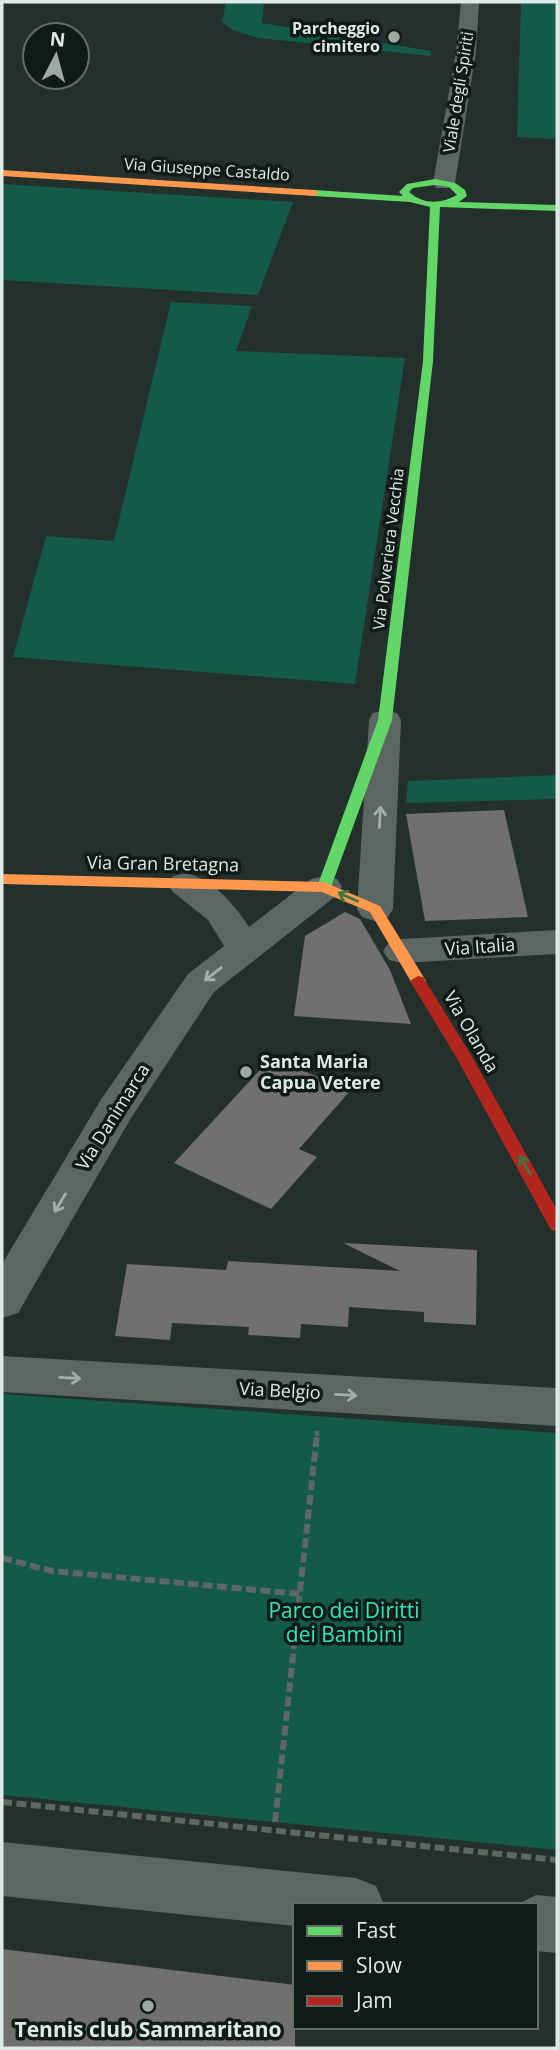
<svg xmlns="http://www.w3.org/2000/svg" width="559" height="2050" font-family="'Open Sans',sans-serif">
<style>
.green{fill:#135a49}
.building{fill:#70706f}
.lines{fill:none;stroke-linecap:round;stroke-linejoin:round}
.path-far1{stroke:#5f6764;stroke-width:4.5;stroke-dasharray:8 3.5;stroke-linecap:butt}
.path{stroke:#5f6764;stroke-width:6;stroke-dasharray:10 4.5;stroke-linecap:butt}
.street{fill:#5c6662;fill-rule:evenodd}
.fast{fill:#63d668;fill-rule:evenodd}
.slow{fill:#ff974d;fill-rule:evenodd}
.jam{fill:#b3261e;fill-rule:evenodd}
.oneway{stroke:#a3afaa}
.oneway2{stroke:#3a7840}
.poi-dot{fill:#9ca9a4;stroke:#101a17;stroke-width:2.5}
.labels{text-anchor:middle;stroke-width:7;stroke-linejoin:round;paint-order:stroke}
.far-poi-label{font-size:16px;font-weight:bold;fill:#ddeae5;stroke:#101a17;text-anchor:end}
.far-street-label{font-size:16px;fill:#ddeae5;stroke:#101a17}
.street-label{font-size:18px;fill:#ddeae5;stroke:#101a17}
.poi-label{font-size:18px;font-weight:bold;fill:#ddeae5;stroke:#101a17;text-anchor:start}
.near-park-label{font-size:21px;fill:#2ee9bb;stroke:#101a17}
.near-poi-label{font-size:21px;font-weight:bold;fill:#ddeae5;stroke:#101a17}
</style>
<rect width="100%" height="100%" fill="#24302c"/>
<g class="green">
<path d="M226 2H264L262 23 431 51V56L258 38 233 30 222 22Z"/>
<path d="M521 2H557V139L517 137Z"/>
<path d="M2 184 293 202 258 295 2 280Z"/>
<path d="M171 302 252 306 236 351 405 358 355 684 13 657 46 536 114 541Z"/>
<path d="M557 775V799L406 803 408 781Z"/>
<path d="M2 1394 557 1433V1850L2 1795Z"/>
</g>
<g class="building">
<path d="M504 810 528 917 425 921 406 814Z"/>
<path d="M345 912 360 919 390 970 411 1024 294 1016 305 936Z"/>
<path d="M272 1057 350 1091 299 1149 317 1157 271 1209 174 1163Z"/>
<path d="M343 1243 477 1250 476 1325 424 1322V1312L349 1307 348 1327 301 1324 300 1338 248 1335 249 1327 172 1323 170 1340 115 1336 127 1264 226 1270 228 1261 400 1271Z"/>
<path d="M2 1949 295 1985V2048H2Z"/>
</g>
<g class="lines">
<path class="path-far1" d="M317 1436V1431"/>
<g class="path">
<path d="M2 1558 52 1571 300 1594"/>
<path d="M2 1802 557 1860"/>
<path d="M275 1822 317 1434"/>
</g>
<g class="street">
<path d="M461 2H479L476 52 455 183 452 188H436L433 183 456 52Z"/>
<path d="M385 710 397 713 401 720 393 909 388 917 375 921 362 917 357 909 369 720 373 713Z"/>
<path d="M186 873C214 880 234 904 249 927L311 879 324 876 337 879 342 887 337 895 214 992 131 1118 18 1313 2 1318V1264L102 1098 188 974 224 946 208 920 173 892 168 884 173 876Z"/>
<path d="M557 930V954L402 963 389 960 383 951 389 942 402 939Z"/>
<path d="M2 1356 557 1388V1426L2 1392Z"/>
<path d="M2 1842 356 1878 376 1886 384 1905H295V1926L2 1896Z"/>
<path d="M536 1895 557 1897V1953L536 1951V1905H516Z"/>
</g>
<path class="fast" d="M435 179 455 183 465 190 467 196 459 202 557 205V211L440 207 433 361 392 720 331 887 324 892 317 887 378 720 423 361 430 207 410 202 314 196 309 193 314 190 403 196 399 192 407 184ZM435 185 449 187 457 195C441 204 424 205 409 192L413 188Z"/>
<g class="slow">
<path d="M2 170 314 190 319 193 314 196 2 176Z"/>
<path d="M2 874 324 882 380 906 426 981 418 986 413 985 370 912 322 892 2 884Z"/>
</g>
<path class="jam" d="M418 976 423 977 471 1055 557 1210V1231L551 1230 455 1055 410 981Z"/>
</g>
<defs><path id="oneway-shaft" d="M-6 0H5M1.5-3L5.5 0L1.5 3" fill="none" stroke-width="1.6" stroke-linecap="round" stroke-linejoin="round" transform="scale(1.75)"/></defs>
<g class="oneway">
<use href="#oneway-shaft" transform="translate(380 817) rotate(-87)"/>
<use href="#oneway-shaft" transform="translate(213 974) rotate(142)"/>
<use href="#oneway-shaft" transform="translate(60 1203) rotate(121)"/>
<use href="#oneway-shaft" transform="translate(70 1378) rotate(3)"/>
<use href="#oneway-shaft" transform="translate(346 1395) rotate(3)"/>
</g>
<g class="oneway2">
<use href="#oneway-shaft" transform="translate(348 897) rotate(-156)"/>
<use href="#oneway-shaft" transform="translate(525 1165) rotate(-119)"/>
</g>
<g class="poi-dot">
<circle cx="394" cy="37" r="7"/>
<circle cx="246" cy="1072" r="7"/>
<circle cx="148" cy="2006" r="7"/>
</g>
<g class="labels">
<g class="far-poi-label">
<text x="380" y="34">Parcheggio<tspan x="380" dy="18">cimitero</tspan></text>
</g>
<g class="far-street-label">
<text transform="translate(458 92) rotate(-81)" y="6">Viale degli Spiriti</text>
<text transform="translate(207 169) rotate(4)" y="6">Via Giuseppe Castaldo</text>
<text transform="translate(388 549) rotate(-83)" y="6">Via Polveriera Vecchia</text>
</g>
<g class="street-label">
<text transform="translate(163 864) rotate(1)" y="6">Via Gran Bretagna</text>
<text transform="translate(480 947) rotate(-4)" y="6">Via Italia</text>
<text transform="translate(471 1032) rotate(60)" y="6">Via Olanda</text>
<text transform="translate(113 1117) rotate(-58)" y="6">Via Danimarca</text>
<text transform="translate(280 1391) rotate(3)" y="6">Via Belgio</text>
</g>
<g class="poi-label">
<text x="260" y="1068">Santa Maria<tspan x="260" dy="21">Capua Vetere</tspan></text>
</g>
<g class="near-park-label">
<text x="344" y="1618">Parco dei Diritti<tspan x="344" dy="24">dei Bambini</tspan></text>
</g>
<g class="near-poi-label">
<text x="148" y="2037">Tennis club Sammaritano</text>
</g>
</g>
<rect width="559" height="2050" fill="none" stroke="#ddeae5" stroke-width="7"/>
<rect x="293" y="1903" width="245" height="126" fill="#101a17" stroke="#626d69" stroke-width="2"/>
<rect x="307" y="1926" width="35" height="10" fill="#63d668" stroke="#626d69" stroke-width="2"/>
<text x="356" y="1938" font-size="21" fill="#ddeae5">Fast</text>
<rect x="307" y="1961" width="35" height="10" fill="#ff974d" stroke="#626d69" stroke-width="2"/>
<text x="356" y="1973" font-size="21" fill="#ddeae5">Slow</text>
<rect x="307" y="1996" width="35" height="10" fill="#b3261e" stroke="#626d69" stroke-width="2"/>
<text x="356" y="2008" font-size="21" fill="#ddeae5">Jam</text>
<g transform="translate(56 56) rotate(6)"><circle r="33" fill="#101a17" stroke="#626d69" stroke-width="2"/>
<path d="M0-5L12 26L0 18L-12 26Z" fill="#9ca9a4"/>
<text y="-10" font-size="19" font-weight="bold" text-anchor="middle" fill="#ddeae5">N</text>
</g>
</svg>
